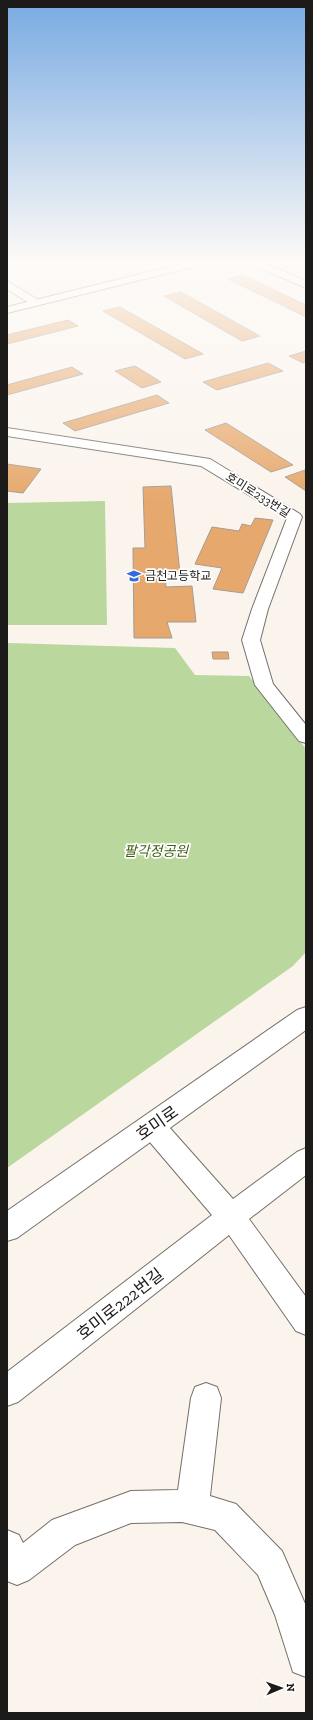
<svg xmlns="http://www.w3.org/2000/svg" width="313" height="1720" font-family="'Zilla Slab','Noto Sans KR',serif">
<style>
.green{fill:#bad79e}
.building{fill:#e6a86c;stroke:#a39c96}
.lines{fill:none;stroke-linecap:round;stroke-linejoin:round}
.minor-casing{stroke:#757069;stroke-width:2}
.tertiary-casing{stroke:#757069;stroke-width:2}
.minor{fill:#fff;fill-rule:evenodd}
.tertiary{fill:#fff;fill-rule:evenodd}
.labels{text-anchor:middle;stroke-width:3.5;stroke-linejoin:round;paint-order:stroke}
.far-street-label{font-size:12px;fill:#1d1b19;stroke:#fff}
.far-poi-label{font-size:12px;fill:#1d1b19;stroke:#fff;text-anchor:start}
.park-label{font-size:14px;font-style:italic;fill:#405f12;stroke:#fff}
.near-street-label{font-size:17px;fill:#1d1b19;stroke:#fff}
</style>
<rect width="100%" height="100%" fill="#fbf4ed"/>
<g class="green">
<path d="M105 501 107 625H7V503Z"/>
<path d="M7 643 175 648 195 675 249 676 306 749V952L293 966 7 1168Z"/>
</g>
<g class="building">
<path d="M243 275 306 305V317L228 279Z"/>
<path d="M181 292 260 336 242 341 164 296Z"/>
<path d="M120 307 203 354 185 359 103 311Z"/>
<path d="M68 320 78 326 7 344V335Z"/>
<path d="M306 351V362L303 363 289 356Z"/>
<path d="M268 363 283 371 217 390 203 382Z"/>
<path d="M135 366 161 382 142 388 115 371Z"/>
<path d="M72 367 83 374 7 395V385Z"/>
<path d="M157 395 169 403 75 431 63 423Z"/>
<path d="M226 423 293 465 271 472 205 430Z"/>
<path d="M7 464 41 469 23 493 7 491Z"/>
<path d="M305 470 306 491 285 477Z"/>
<path d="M171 486 180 574H165L166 587 192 586 196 622H167L172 638H134L133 548H145L143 487Z"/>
<path d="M255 518 273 520 243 593 213 589 222 568 195 564 212 527 239 531 242 524 251 526Z"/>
<path d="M212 652H228L229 659H213Z"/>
</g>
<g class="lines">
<defs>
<g id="minor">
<path d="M245 260H258L306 281V288L246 262Z"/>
<path d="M7 281 40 301 41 303 40 305H32L7 289Z"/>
<path d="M7 428 210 459 300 514 302 517 268 609 260 640 273 684 306 725V743L299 741 255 685 242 640 252 609 287 518 201 466 7 436Z"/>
<path d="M152 1115 161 1118 233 1199 297 1152 306 1148V1175L249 1219 306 1297V1335L296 1331 229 1235 55 1373 18 1402 7 1406V1372L212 1215 143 1134 139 1126 143 1118Z"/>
<path d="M206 1383 217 1387 221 1398 210 1496 236 1504 282 1551 306 1606V1677L293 1672 275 1615 258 1575 215 1530 182 1522 131 1523 75 1545 29 1580 17 1585 7 1581V1530L19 1535 23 1543 52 1520 131 1491 178 1490 191 1398 195 1387Z"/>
</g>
<g id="tertiary">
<path d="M197 260H214L213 262 7 313V307Z"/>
<path d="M306 1007V1030L17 1238 7 1241V1211L297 1010Z"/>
</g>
</defs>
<use href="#minor" class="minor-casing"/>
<use href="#tertiary" class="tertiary-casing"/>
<use href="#minor" class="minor"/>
<use href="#tertiary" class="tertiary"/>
</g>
<linearGradient id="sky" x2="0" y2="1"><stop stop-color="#78aae2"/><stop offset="0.52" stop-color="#fdfaf7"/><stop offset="1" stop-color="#fdfaf7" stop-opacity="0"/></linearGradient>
<rect width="313" height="501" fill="url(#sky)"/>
<defs>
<symbol id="school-bare" viewBox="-9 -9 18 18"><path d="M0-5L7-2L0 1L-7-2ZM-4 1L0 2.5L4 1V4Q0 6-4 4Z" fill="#356ad9" stroke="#fff" stroke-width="2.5" paint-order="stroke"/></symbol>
</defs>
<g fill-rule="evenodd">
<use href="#school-bare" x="124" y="566" width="20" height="20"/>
</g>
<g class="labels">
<g class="far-street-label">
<text transform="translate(258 495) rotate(32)" y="4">호미로233번길</text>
</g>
<g class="far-poi-label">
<text x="145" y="580">금천고등학교</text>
</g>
<g class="park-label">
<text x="156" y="856">팔각정공원</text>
</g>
<g class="near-street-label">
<text transform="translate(157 1123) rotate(-35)" y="6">호미로</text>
<text transform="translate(120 1304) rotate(-38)" y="6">호미로222번길</text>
</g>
</g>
<rect width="313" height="1720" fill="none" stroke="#1d1b19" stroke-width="16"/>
<g transform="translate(281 1688) rotate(88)" stroke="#ffffff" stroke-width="3" paint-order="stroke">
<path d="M0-3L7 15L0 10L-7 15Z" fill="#1d1b19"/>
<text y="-6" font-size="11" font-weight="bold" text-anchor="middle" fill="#1d1b19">N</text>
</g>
</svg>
